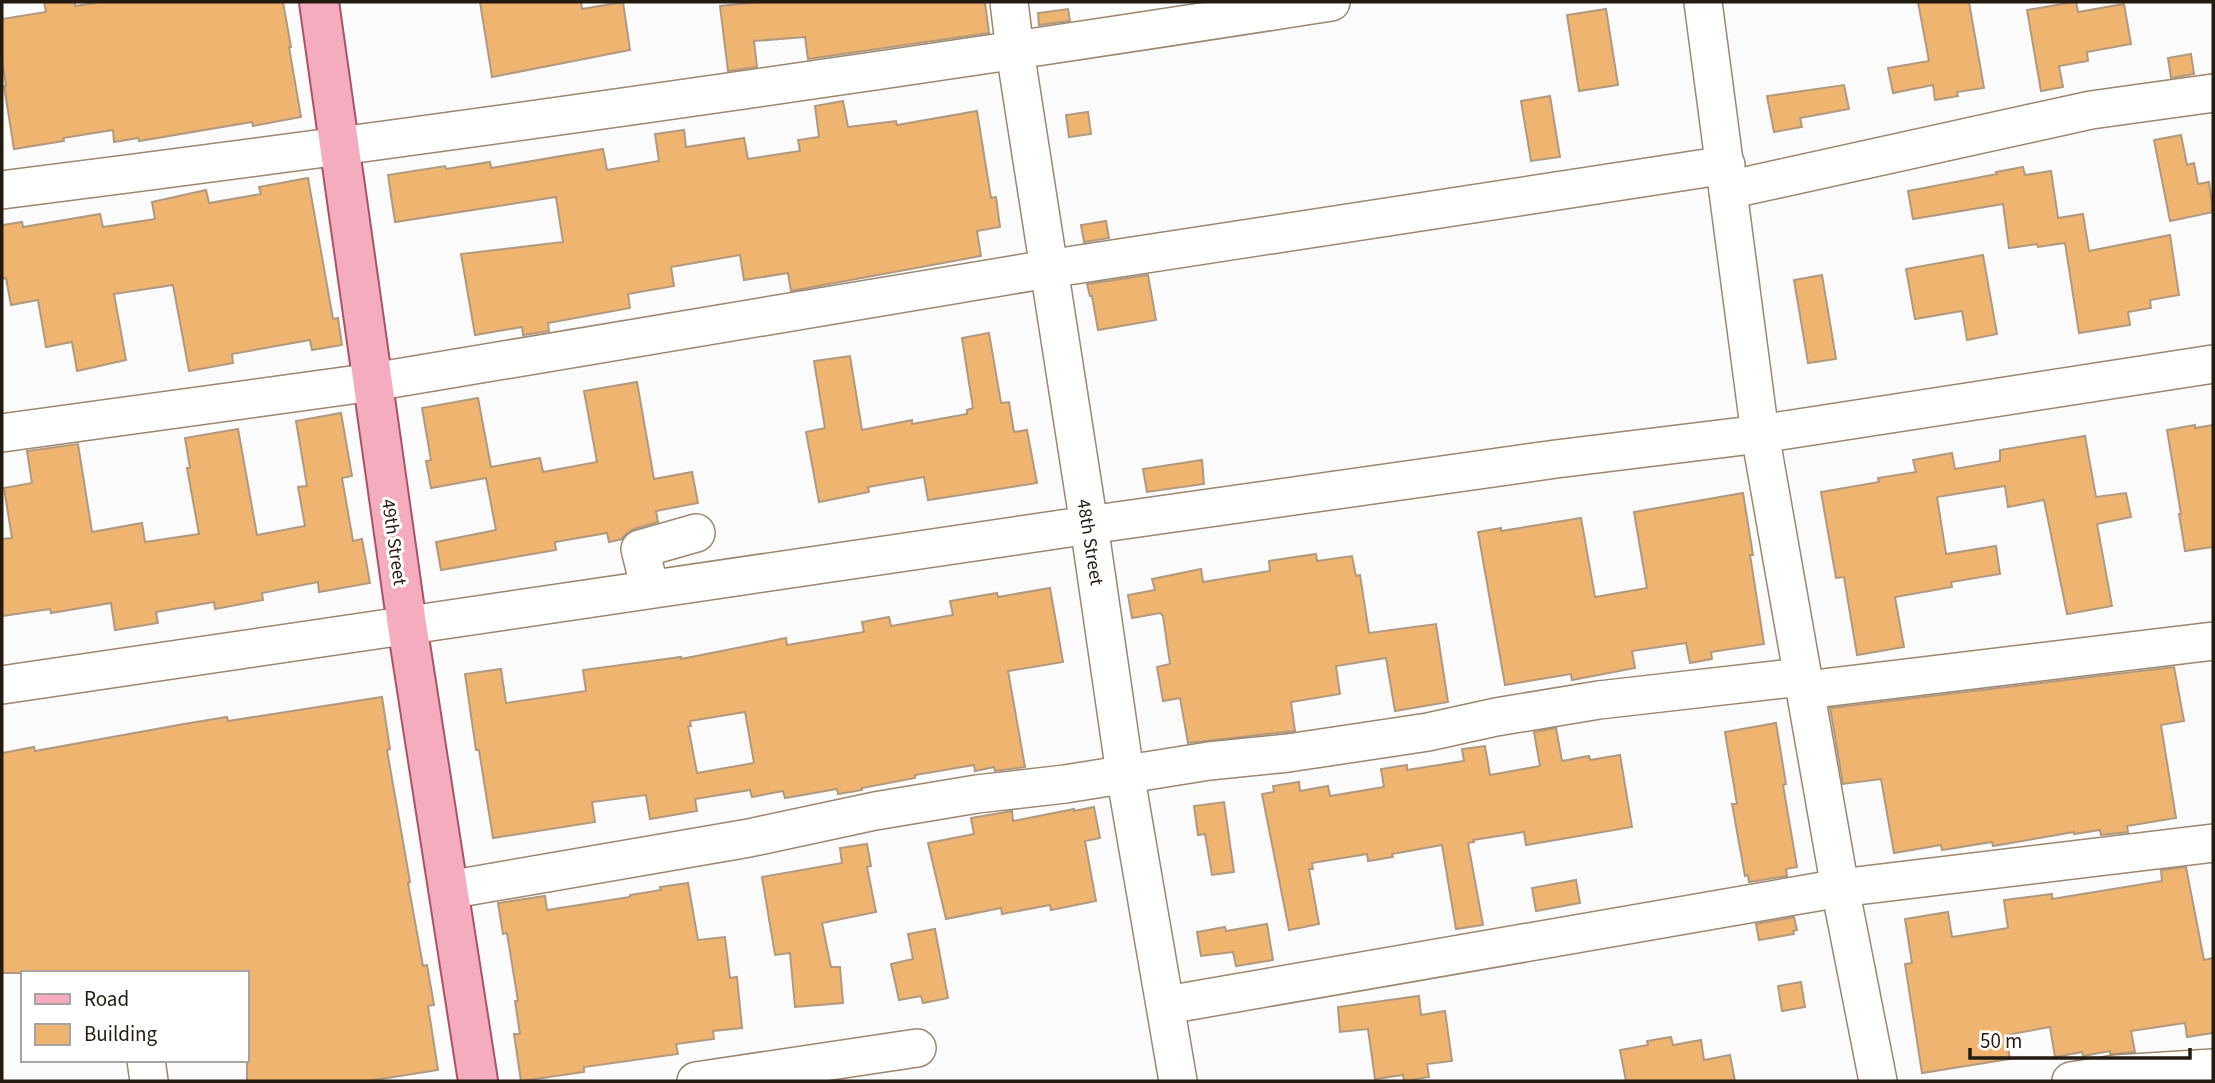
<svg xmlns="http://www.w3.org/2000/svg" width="2215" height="1083" font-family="'Source Sans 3',sans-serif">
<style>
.building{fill:#efb570;stroke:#b1997f;stroke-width:2;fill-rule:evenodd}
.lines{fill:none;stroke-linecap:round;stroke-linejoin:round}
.minor-casing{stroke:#9d866c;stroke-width:40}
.major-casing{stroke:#a75465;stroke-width:42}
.minor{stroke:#fff;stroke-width:37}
.major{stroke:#f5acbe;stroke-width:38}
.labels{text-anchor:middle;stroke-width:6;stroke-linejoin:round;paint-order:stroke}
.street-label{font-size:19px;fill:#231a10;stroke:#fff}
</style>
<rect width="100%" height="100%" fill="#fbfbfb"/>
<g class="building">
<path d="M44 2H75V6L101 2H283L291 47H289L301 117 253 126 252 122 139 141 138 138 114 142 113 130 63 138 64 141 14 149 4 86H6L2 59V19L46 12Z"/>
<path d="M480 2H581L582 9 623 2 630 50 492 77Z"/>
<path d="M760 2H985L989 33 808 59 805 37 754 41 757 67 728 71 720 6Z"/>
<path d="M1918 2H1969L1984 88 1957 92 1958 96 1935 100 1933 85 1893 93 1888 68 1929 61Z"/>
<path d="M2074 2H2076L2078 12 2124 4 2131 44 2087 52 2088 61 2059 66 2063 87 2041 91 2027 10Z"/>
<path d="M1068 9 1070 21 1039 25 1038 13Z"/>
<path d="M1606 9 1618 85 1579 91 1567 15Z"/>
<path d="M2191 54 2194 74 2171 78 2168 58Z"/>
<path d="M1844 85 1849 109 1800 118 1802 127 1774 132 1767 96Z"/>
<path d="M1550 96 1560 157 1531 161 1521 101Z"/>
<path d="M843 101 848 127 896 121 897 125 977 111 991 198 996 197 1000 227 977 231 981 256 791 291 788 273 744 280 740 255 671 267 674 286 628 294 630 308 548 323 549 331 523 335 522 327 475 335 461 254 563 242 556 197 395 222 388 175 445 166 446 169 490 162 491 168 603 149 607 170 659 161 655 134 684 130 686 147 744 138 748 159 800 151 798 140 819 137 815 106Z"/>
<path d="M1088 112 1091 134 1069 137 1066 115Z"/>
<path d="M2181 135 2187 165 2194 163 2198 184 2209 182 2213 212 2170 221 2154 140Z"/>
<path d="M2023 167 2025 175 2051 171 2058 218 2083 214 2089 251 2170 235 2179 295 2150 300 2151 308 2128 312 2130 325 2079 333 2065 243 2038 247 2037 244 2009 248 2003 204 1913 219 1908 191 1997 174 1996 172Z"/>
<path d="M308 178 333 319 338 318 342 345 312 350 310 340 232 354 233 363 189 371 173 285 114 294 126 360 77 371 72 342 46 347 38 300 11 305 6 278 2 279V225L22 222 23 227 100 214 103 227 155 219 152 202 206 190 209 203 261 194 259 187Z"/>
<path d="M1106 221 1109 238 1084 242 1081 225Z"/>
<path d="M1983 255 1997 334 1967 340 1962 311 1915 319 1906 269Z"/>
<path d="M1148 275 1156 320 1098 330 1092 296H1090L1087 284Z"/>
<path d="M1822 275 1836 359 1808 363 1794 280Z"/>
<path d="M989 333 1001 403 1009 402 1014 432 1027 430 1037 483 928 500 924 477 868 487 869 492 819 502 806 432 825 428 814 361 850 356 862 430 912 420V424L967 414V410L973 408 962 338Z"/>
<path d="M637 382 654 479 692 472 698 503 656 511 658 522 634 529 626 534 622 539 609 542 607 533 555 542 556 550 441 570 436 542 496 530 486 478 431 488 426 461 431 460 422 408 478 398 491 467 540 458 543 472 597 462 584 391Z"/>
<path d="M341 413 352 476 342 478 353 541 362 539 370 583 319 592 318 582 262 593 263 600 215 609 214 602 156 612 158 623 115 630 111 603 51 613 50 609 2 616V539L12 538 4 488 32 483 27 451 78 444 92 532 142 523 145 542 199 534 187 468H190L185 438 238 429 257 535 305 526 298 487 307 486 296 421Z"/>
<path d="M2195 425V428L2213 425V547L2185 551 2179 514H2181L2167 430Z"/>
<path d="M2085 436 2096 497 2126 493 2131 517 2097 524 2112 606 2067 614 2044 500 2008 507 2005 486 1937 497 1946 554 1996 546 2000 574 1951 582 1952 587 1895 597 1904 647 1857 655 1844 577 1836 578 1821 492 1879 482 1878 478 1916 472 1913 460 1952 453 1955 469 2000 461V450Z"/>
<path d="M1202 460 1204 484 1147 492 1143 469Z"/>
<path d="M1743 493 1753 555H1750L1764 644 1711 652 1712 659 1690 663 1686 643 1632 651 1635 668 1572 680 1571 674 1505 685 1478 532 1501 528V531L1581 518 1595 597 1647 588 1634 512Z"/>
<path d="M1316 554 1317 561 1352 556 1356 576 1360 575 1369 633 1436 624 1448 702 1395 711 1386 658 1336 666 1340 694 1291 702 1295 731 1188 743 1180 698 1163 701 1157 667 1170 664 1163 616 1160 613 1132 618 1128 595 1155 590 1152 579 1201 569 1203 582 1270 571 1269 561Z"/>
<path d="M1050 588 1063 662 1008 671 1025 767 995 771 994 767 975 771 974 765 915 775V778L862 788V790L838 794 837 789 785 798 783 791 752 797 750 790 695 799 697 811 650 819 646 795 592 802 595 822 493 838 479 750H476L465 674 501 669 506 703 586 691 583 670 681 657V659L786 638 787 645 864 632 862 622 889 617 891 626 953 615 950 601 997 593 998 597ZM745 712 754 763 697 773 688 726H691L690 721Z"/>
<path d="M2174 667 2184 721 2161 725 2176 818 2127 826 2128 832 2101 835 2100 830 2074 834V832L1993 846 1992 842 1942 850 1941 845 1894 853 1881 779 1843 784 1830 708Z"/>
<path d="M382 697 390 749 387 750 410 882 408 883 423 966 427 965 434 1005 428 1006 438 1070 368 1081H247V973H2V753L34 747 35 751 184 724 227 717 228 721Z"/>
<path d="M1776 723 1786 784 1783 785 1797 867 1786 869 1787 876 1749 882 1748 875 1745 876 1732 804H1737L1725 732Z"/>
<path d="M1556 728 1562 761 1589 756 1590 760 1620 755 1632 827 1526 845 1524 832 1473 840 1474 842 1468 843 1483 925 1456 929 1442 845 1392 854 1393 857 1368 861 1367 854 1312 863 1313 869H1309L1319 924 1289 930 1262 794 1274 792 1273 786 1299 782 1300 791 1328 786 1330 796 1384 787 1381 769 1407 765V770L1464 761 1462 749 1485 746 1490 775 1540 766 1534 732Z"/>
<path d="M1224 802 1234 872 1212 875 1205 834 1198 835 1194 806Z"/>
<path d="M1094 807 1100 838 1085 841 1096 901 1051 910 1050 905 1002 914 1001 908 946 919 928 843 974 834 971 818 1012 811 1013 821 1074 809V811Z"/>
<path d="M867 844 871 866 867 867 876 912 822 923 831 967H840L843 1003 795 1007 790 953 775 955 762 877 842 863 840 848Z"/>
<path d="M2186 867 2204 960 2213 958V1033L2187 1037 2185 1023 2131 1031 2135 1052 2110 1054V1051L2083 1056 2082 1052 2055 1057 2050 1027 2006 1035 2010 1059 1922 1073 1905 964 1912 963 1905 919 1948 912 1952 937 2008 928 2004 900 2052 894V899L2162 881 2161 870Z"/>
<path d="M1576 880 1580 903 1536 911 1532 888Z"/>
<path d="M688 883 698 940 725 937 730 978 737 977 742 1028 713 1031 714 1039 676 1044 678 1054 584 1067V1072L521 1081 514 1034H520L515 1001H518L507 933 503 934 498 903 545 896 547 910 630 897V895L661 890 660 887Z"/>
<path d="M1794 917 1797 930 1793 931 1794 934 1759 940 1756 924Z"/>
<path d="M1267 924 1273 960 1236 966 1233 952 1201 956 1197 932 1225 927 1226 931Z"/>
<path d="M935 929 948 998 923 1003 921 996 899 1000 891 964 913 959 908 934Z"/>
<path d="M1801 982 1805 1007 1782 1011 1778 986Z"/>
<path d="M1419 996 1421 1015 1445 1011 1452 1061 1427 1064 1429 1077 1404 1081 1403 1075 1375 1079 1368 1029 1340 1032 1338 1007Z"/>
<path d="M1671 1037 1673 1045 1701 1040 1704 1060 1730 1055 1735 1081H1626L1620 1050 1648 1045 1647 1041Z"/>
</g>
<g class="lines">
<defs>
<g id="minor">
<path d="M1009 2 1015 51 1089 525 1125 773 1178 1081"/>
<path d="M1703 2 1760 434 1840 888 1878 1081"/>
<path d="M2 190C446 134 888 71 1331 2"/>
<path d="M1728 190 2091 110 2213 93"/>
<path d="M2 433 373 382 1048 269 1726 165"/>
<path d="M650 589 640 549 696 533"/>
<path d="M2 685 1089 525 1556 459 1760 434 2213 364"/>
<path d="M1806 690 2213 641"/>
<path d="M448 890 749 838 875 811 977 794 1065 784 1209 761 1288 753 1428 732 1496 717 1599 700 1801 677"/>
<path d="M1167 1005 1840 888 2213 843"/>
<path d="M146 1060 149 1081"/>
<path d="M696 1081 917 1048"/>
<path d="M2071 1081 2116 1074 2213 1068"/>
</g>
<path id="major" d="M319 2 407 625 478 1081"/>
</defs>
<use href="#minor" class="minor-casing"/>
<use href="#major" class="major-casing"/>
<use href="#minor" class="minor"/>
<use href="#major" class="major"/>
</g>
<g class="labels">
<g class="street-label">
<text transform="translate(395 542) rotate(82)" y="7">49th Street</text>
<text transform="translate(1091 542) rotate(81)" y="7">48th Street</text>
</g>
</g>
<rect width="2215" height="1083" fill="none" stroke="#231a10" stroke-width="7"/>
<rect x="21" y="971" width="228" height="91" fill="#ffffff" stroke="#a7a39f" stroke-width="2"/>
<rect x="35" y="994" width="35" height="10" fill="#f5acbe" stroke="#a7a39f" stroke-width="2"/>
<text x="84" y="1006" font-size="21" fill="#231a10">Road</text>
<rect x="35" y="1024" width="35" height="21" fill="#efb570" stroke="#a7a39f" stroke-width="2"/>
<text x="84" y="1041" font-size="21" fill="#231a10">Building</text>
<path d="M1970 1048v10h220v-10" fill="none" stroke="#231a10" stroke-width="3.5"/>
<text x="1980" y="1048" font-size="21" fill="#231a10" stroke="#ffffff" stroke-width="5" paint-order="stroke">50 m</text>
</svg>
